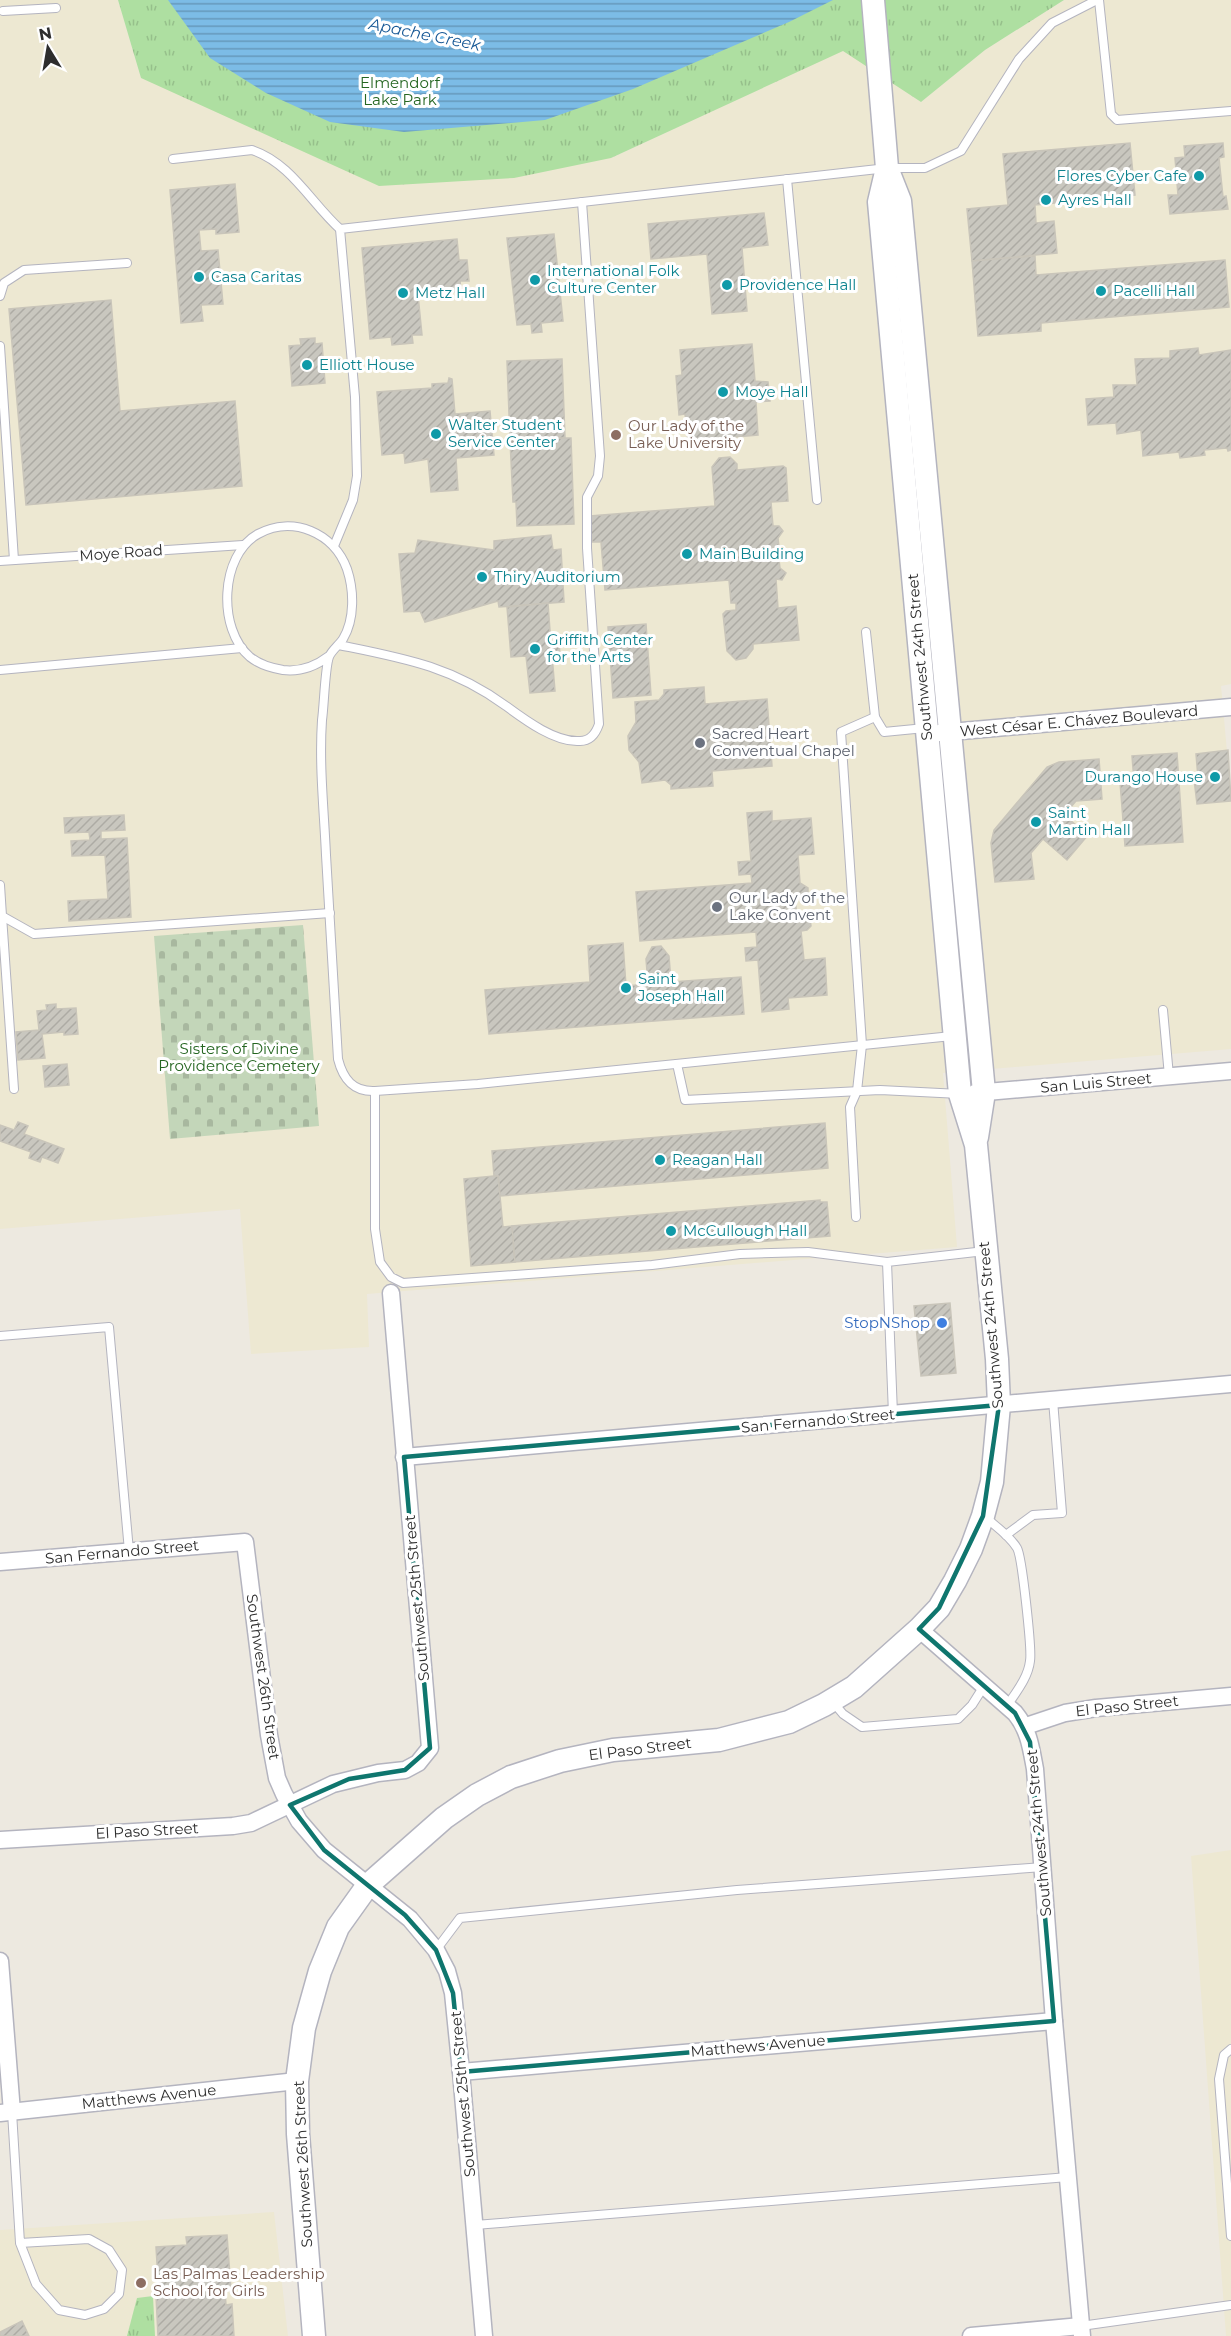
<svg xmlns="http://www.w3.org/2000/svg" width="1231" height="2336" font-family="Montserrat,sans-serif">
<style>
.education{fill:#ede8d2}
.cemetery{fill:url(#cemetery-stones)}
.park{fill:url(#park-tufts)}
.water{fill:url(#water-rules)}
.building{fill:url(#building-hatch);stroke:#c9c5ba;stroke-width:1.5}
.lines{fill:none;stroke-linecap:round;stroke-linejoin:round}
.service-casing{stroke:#b4b4bf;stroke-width:10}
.minor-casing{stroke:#b4b4bf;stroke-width:19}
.secondary-casing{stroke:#b4b4bf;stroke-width:25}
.service{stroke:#fff;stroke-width:8}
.minor{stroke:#fff;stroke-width:16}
.secondary{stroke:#fff;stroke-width:22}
.marked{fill:none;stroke:#0f766e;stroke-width:4.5;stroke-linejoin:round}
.culture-dot{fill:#0f9aa8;stroke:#fff;stroke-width:2}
.education-dot{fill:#8d6e63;stroke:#fff;stroke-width:2}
.worship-dot{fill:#6b7280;stroke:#fff;stroke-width:2}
.shop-dot{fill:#3f7fe0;stroke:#fff;stroke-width:2}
.labels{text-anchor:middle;stroke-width:6;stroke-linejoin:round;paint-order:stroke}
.park-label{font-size:15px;fill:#256621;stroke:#fff}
.culture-label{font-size:15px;fill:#0d838f;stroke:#fff;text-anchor:start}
.education-label{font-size:15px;fill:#785e54;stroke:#fff;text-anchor:start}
.street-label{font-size:15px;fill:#2d2d2d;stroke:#fff}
.worship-label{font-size:15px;fill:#5b616d;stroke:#fff;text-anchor:start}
.shop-label{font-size:15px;fill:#366cbe;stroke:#fff;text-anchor:end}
.water-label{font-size:16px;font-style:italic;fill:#185996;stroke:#fff}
</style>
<defs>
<pattern id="cemetery-stones" width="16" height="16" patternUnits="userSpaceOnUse" patternTransform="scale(1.5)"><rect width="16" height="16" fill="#c3d6b9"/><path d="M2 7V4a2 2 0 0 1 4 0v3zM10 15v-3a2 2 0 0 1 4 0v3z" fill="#a8b89f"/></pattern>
<pattern id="park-tufts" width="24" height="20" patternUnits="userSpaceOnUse" patternTransform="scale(1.5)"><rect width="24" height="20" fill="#aedfa1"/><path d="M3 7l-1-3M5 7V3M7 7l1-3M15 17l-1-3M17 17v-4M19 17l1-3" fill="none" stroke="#96c08b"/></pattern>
<pattern id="water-rules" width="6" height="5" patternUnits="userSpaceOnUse" patternTransform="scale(1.5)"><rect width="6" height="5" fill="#7cbce6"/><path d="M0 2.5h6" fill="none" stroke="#69b"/></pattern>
<pattern id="building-hatch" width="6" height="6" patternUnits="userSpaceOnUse" patternTransform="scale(1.5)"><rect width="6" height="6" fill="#c9c7bf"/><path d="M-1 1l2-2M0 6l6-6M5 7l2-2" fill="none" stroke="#adaba4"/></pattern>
</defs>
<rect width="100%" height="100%" fill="#ede9e0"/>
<g class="education">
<path d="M0 0H118L141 78 611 158 844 50 921 102 985 50 1064 0H1231V684L1221 686 1231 795V1049L943 1073 957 1247 367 1294 369 1347 251 1354 240 1209 0 1229Z"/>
<path d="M1231 1850V2336H1226L1191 1856Z"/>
<path d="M274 2212 288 2336H0V2230Z"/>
</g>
<path class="cemetery" d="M303 925 319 1126 170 1139 154 936Z"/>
<g class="park">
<path d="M118 0H1064L985 50 921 102 843 51 611 158 514 178 379 186 141 78Z"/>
<path d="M153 2296 155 2336H127L137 2298Z"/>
</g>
<path class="water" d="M168 0H833L789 22 633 89 545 120 404 132 330 122 266 93 210 58Z"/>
<g class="building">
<path d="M1130 143 1135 195 1035 205 1036 223 1054 221 1057 253 972 261 967 209 1008 205 1003 154Z"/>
<path d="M1223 143 1224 157 1219 158 1223 197 1226 196 1228 209 1170 214 1168 195H1178L1175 158 1185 157 1184 146Z"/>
<path d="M235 184 239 232 216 234V229L199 230 201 251 218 250 223 304 201 305 203 321 181 323 170 190Z"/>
<path d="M764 213 768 245 742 248 747 311 712 314 707 254 651 259 648 224Z"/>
<path d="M554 234 563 321 541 323 542 332 532 333 531 324 517 325 507 238Z"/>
<path d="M457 239 459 260H467L469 281H460L461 291 418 295 422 335H412L413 343 392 345 391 337 370 339 362 248Z"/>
<path d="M1035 256 1036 275 1225 260 1229 307 1041 323V331L978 336 972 261Z"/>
<path d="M111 300 120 411 235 401 242 486 26 505 9 309Z"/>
<path d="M315 338V344L322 343 325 383 292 386 289 346 301 345 300 339Z"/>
<path d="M752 344 755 381 768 382 770 401 756 402 758 435 688 441 685 414 679 415 676 376 682 375 680 350Z"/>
<path d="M1198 348 1199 355 1231 350V450L1228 451 1227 448 1204 450 1205 455 1180 458 1179 452 1143 456 1141 430 1117 434 1116 423 1088 425 1086 399 1114 397 1113 385H1137L1135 359 1170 358V351Z"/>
<path d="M562 359 565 438 510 440 507 361Z"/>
<path d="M449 378 452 379 455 414 490 411 494 455 456 458 458 490 431 492 428 459 405 463 404 453 382 455 377 392 432 388V384L448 383Z"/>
<path d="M565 438H571L574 524 517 526 516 502H513L510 440Z"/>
<path d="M730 457 737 464V470L783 466 786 468 788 501 771 502 773 526H779L783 531 778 538 779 547 772 548 774 561 779 560 780 568 786 573 782 580 776 579 778 608 796 606 799 640 753 644V649L746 658 736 660 727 651 723 614 726 611 736 610V603H731L729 580 605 590 601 542H592L590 516 715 506 712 467 719 458Z"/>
<path d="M551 535 553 550 561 549 564 602 499 607 498 601 425 622 420 611 404 612 399 554 415 553 418 540 494 550V541Z"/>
<path d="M548 603 551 645 559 644 560 654 552 655 555 691 530 693 526 656 511 657 507 607Z"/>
<path d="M646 624 651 695 613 698 608 627Z"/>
<path d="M704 687 705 704 767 699 772 766 712 771 713 786 671 789V785L665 780 642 783 639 762 629 750 628 736 636 722 635 702 659 700 664 694V690Z"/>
<path d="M1228 750 1231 801 1197 804 1194 779 1198 778 1196 754Z"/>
<path d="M1177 753 1183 842 1125 846 1120 782 1134 781 1132 756Z"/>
<path d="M1099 759 1102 799 1076 801 1064 815 1088 835 1067 860 1043 839 1031 853 1034 879 995 882 991 843 994 830 1047 767 1059 762Z"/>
<path d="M772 811V821L811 818 814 854 798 855 800 883 808 888V893L804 898 795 899 797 916 805 915 810 919 811 926 807 930 801 931 804 960 825 958 827 995 788 998 789 1009 762 1012 758 960 746 961 745 948 757 947 756 932 640 941 636 892 752 883 751 874 739 875 738 862 751 861 747 813Z"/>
<path d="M124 815 125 830 101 831V839L127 838 131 917 69 921 68 901 108 899 105 855 72 856 71 841 90 840 89 832 65 833 64 818Z"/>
<path d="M623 943 626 986 648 984 646 959 652 947 661 946 669 956 671 982 741 977 744 1014 489 1034 485 990 590 982 588 946Z"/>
<path d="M56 1004V1009L76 1008 78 1034 64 1035V1032L42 1034 45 1058 18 1060 16 1032 39 1030 37 1011 47 1010 46 1005Z"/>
<path d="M67 1064 69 1085 45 1087 43 1066Z"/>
<path d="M18 1122 28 1126 24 1134 64 1149 58 1163 42 1157 40 1162 29 1158 31 1152 0 1141V1125L14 1130Z"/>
<path d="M825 1123 828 1168 500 1196 498 1176H494L492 1151Z"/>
<path d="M494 1176H498L503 1227 512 1226 515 1262 471 1266 464 1179Z"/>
<path d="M820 1200V1202H827L830 1236 515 1262 512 1226Z"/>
<path d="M950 1303 956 1373 921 1376 914 1306Z"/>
<path d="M227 2235 231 2290 225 2291 226 2305 232 2304 234 2336H158L156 2296H159L156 2247 187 2245 186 2237Z"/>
<path d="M22 2321 29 2336H0V2332Z"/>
</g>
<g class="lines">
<defs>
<g id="service">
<path d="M1099 0 1111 114 1117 120 1231 111"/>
<path d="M3 11 56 8"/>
<path d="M173 159 252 150C291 163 311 203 340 229"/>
<path d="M787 179 817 500"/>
<path d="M0 296 4 283 24 270 127 263"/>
<path d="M0 346 14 560"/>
<path d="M334 546 353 500 357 476 355 397 340 229 887 168H925L961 151 1019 59 1052 23 1097 0"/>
<path d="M0 561 243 545"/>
<path d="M866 632 875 717 884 732 925 728"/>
<path d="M339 645C403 658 451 666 506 706 525 720 556 743 580 741 591 741 596 733 599 724L587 548V497L598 476 600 456 582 202"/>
<path d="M329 656C316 666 300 672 283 670 271 668 260 665 250 657 217 629 220 555 258 534 293 515 334 533 347 569 354 590 355 619 343 639 339 645 331 651 329 657 325 667 324 707 322 720 319 765 324 810 326 855 330 923 334 991 338 1059 343 1079 353 1092 375 1091L478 1084 952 1036"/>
<path d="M0 670 242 648"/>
<path d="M0 885 2 916 34 934 330 913"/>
<path d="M2 916 14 1089"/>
<path d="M1163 1010 1169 1076"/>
<path d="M677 1064 685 1100 880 1090 960 1094"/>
<path d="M375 1091V1229L380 1262 391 1277 403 1283 652 1265 740 1254 808 1252 887 1262"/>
<path d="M856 1217 850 1107 857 1091 862 1045 841 732 875 717"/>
<path d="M0 1336 109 1327 129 1551"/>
<path d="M893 1414 887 1262 985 1251"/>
<path d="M984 1516C995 1526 1009 1535 1017 1548 1022 1556 1032 1650 1030 1661 1028 1678 1016 1692 1007 1706"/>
<path d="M1006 1535 1033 1515 1062 1513 1053 1400"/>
<path d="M832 1701 843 1714 862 1727 958 1719 972 1705 984 1686"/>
<path d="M436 1950 460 1918 737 1890 1043 1867"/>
<path d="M1231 2049 1224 2055 1219 2079 1231 2236"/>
<path d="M12 2112 20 2243 36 2284 59 2310 85 2315 104 2309 119 2294 122 2270 109 2250 89 2239 20 2243"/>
<path d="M475 2225 1068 2177"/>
<path d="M1081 2326 1231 2305"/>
</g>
<g id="minor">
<path d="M939 733 1231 707"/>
<path d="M975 1093 1231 1071"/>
<path d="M404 1457 1231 1384"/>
<path d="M0 1562 245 1542 269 1735 277 1778 284 1794 299 1821 324 1850 410 1919 436 1950 447 1971 453 1993 461 2072 484 2336"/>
<path d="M919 1629 1015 1713C1029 1730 1031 1748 1035 1769L1054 2021 1082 2336"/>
<path d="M1026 1726 1065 1713 1096 1708 1231 1696"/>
<path d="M0 1840 233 1826 251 1823 333 1784 378 1773 405 1770 418 1763 430 1748 391 1293"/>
<path d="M0 1961 12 2112"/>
<path d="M461 2072 1054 2021"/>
<path d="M0 2113 297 2081"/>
<path d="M971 2336 1081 2326"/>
</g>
<g id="secondary">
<path d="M873 0 887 168 900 201 984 1092 977 1137"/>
<path d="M314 2336 298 2134 297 2081 304 2028 320 1971 338 1927 368 1885 444 1818 477 1795 511 1777 560 1761 613 1750 719 1740 789 1722 824 1705 854 1687 919 1629 939 1608 955 1581 971 1549 983 1516 992 1482 999 1405 997 1359 976 1145 960 1094 879 202 887 168"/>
</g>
</defs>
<use href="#service" class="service-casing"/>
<use href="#minor" class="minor-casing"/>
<use href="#secondary" class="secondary-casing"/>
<use href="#service" class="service"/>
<use href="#minor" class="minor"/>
<use href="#secondary" class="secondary"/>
</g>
<path class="marked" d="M999 1405 983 1516 939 1608 919 1629 1015 1713 1030 1742 1054 2021 461 2072 453 1993 436 1950 405 1915 324 1850 290 1805 349 1779 405 1770 430 1748 404 1457Z"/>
<g class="culture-dot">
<circle cx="1199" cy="176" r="6"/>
<circle cx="1046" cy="200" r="6"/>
<circle cx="199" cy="277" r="6"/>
<circle cx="535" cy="280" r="6"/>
<circle cx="727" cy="285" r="6"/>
<circle cx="1101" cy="291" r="6"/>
<circle cx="403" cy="293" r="6"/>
<circle cx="307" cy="365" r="6"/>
<circle cx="723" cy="392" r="6"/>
<circle cx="436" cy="434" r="6"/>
<circle cx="687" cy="554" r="6"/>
<circle cx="482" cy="577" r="6"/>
<circle cx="535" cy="649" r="6"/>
<circle cx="1215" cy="777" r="6"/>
<circle cx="1036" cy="822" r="6"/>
<circle cx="626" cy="988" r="6"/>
<circle cx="660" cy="1160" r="6"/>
<circle cx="671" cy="1231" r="6"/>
</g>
<g class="education-dot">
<circle cx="616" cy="435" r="6"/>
<circle cx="141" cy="2283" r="6"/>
</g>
<g class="worship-dot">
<circle cx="700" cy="743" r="6"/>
<circle cx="717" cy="907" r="6"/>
</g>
<circle class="shop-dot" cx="942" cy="1323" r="6"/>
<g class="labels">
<g class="park-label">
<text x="400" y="88">Elmendorf<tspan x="400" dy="17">Lake Park</tspan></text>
<text x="239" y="1054">Sisters of Divine<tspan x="239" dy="17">Providence Cemetery</tspan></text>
</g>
<g class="culture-label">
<text x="1187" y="181" text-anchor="end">Flores Cyber Cafe</text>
<text x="1058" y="205">Ayres Hall</text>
<text x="547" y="276">International Folk<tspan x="547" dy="17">Culture Center</tspan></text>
<text x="211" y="282">Casa Caritas</text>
<text x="739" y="290">Providence Hall</text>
<text x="1113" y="296">Pacelli Hall</text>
<text x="415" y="298">Metz Hall</text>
<text x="319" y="370">Elliott House</text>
<text x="735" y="397">Moye Hall</text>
<text x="448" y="430">Walter Student<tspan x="448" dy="17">Service Center</tspan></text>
<text x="699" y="559">Main Building</text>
<text x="494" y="582">Thiry Auditorium</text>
<text x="547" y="645">Griffith Center<tspan x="547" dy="17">for the Arts</tspan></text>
<text x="1203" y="782" text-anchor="end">Durango House</text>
<text x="1048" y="818">Saint<tspan x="1048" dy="17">Martin Hall</tspan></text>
<text x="638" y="984">Saint<tspan x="638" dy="17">Joseph Hall</tspan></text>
<text x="672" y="1165">Reagan Hall</text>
<text x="683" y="1236">McCullough Hall</text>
</g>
<g class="education-label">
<text x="628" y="431">Our Lady of the<tspan x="628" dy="17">Lake University</tspan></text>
<text x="153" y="2279">Las Palmas Leadership<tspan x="153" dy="17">School for Girls</tspan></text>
</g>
<g class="street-label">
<text transform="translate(121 553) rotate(-4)" y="5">Moye Road</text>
<text transform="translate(920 657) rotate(-95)" y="5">Southwest 24th Street</text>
<text transform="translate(1079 721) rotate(-5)" y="5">West César E. Chávez Boulevard</text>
<text transform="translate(1096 1083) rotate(-5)" y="5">San Luis Street</text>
<text transform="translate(991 1325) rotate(-95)" y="5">Southwest 24th Street</text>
<text transform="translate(818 1421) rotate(-5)" y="5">San Fernando Street</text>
<text transform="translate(122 1552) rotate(-5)" y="5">San Fernando Street</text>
<text transform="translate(417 1598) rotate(-95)" y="5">Southwest 25th Street</text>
<text transform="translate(263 1677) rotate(82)" y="5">Southwest 26th Street</text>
<text transform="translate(1127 1706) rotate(-6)" y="5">El Paso Street</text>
<text transform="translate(640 1749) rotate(-7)" y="5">El Paso Street</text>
<text transform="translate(147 1831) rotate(-3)" y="5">El Paso Street</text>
<text transform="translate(1039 1833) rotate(-95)" y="5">Southwest 24th Street</text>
<text transform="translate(758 2046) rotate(-5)" y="5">Matthews Avenue</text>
<text transform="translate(463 2094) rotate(-95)" y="5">Southwest 25th Street</text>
<text transform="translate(149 2097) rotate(-6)" y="5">Matthews Avenue</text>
<text transform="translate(303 2164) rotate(-93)" y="5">Southwest 26th Street</text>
</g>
<g class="worship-label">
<text x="712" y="739">Sacred Heart<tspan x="712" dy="17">Conventual Chapel</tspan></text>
<text x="729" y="903">Our Lady of the<tspan x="729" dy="17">Lake Convent</tspan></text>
</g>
<g class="shop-label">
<text x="930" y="1328">StopNShop</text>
</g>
<g class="water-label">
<text transform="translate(425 34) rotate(11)" y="6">Apache Creek</text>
</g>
</g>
<g transform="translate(48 48) rotate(349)" stroke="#ffffff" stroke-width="4.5" paint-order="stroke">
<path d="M0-4.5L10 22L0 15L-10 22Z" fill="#2d2d2d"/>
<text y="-9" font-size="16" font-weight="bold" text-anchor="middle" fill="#2d2d2d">N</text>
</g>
</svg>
